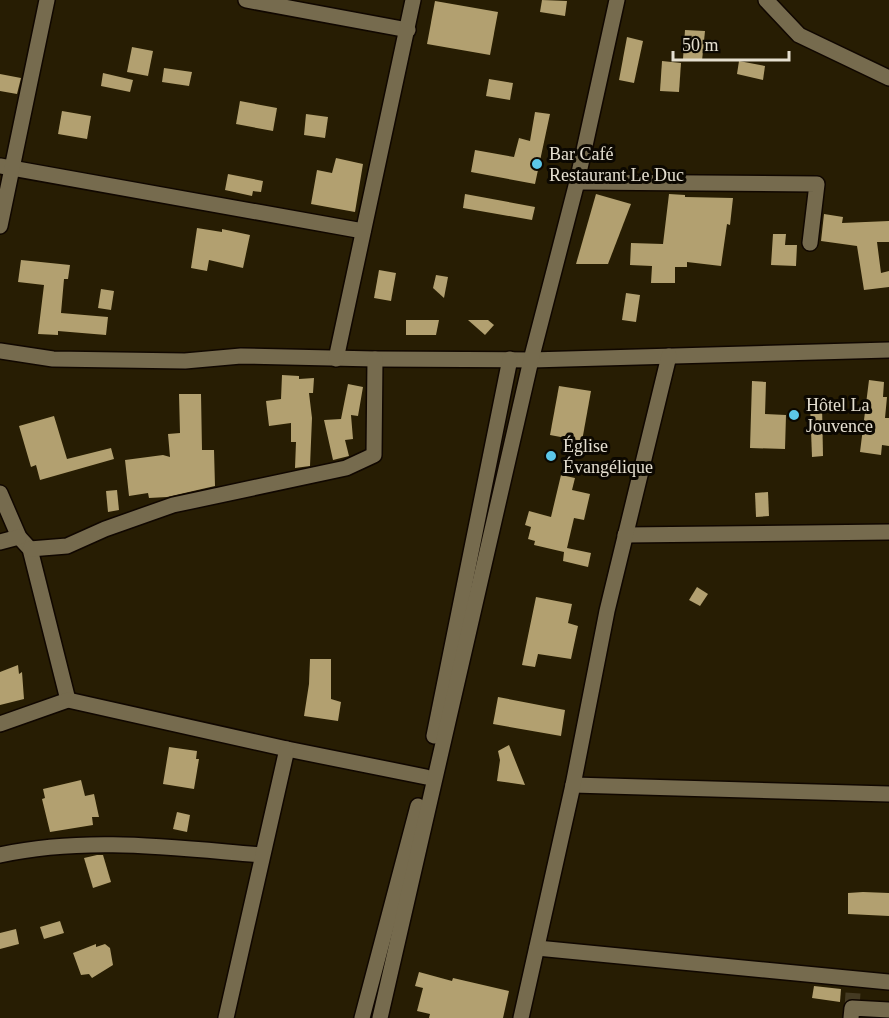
<svg xmlns="http://www.w3.org/2000/svg" width="889" height="1018" font-family="'Times New Roman',serif">
<style>
.building{fill:#b2a070}
.lines{fill:none;stroke-linecap:round;stroke-linejoin:round}
.street-tunnel{stroke:#443a22;stroke-width:15;stroke-dasharray:15 8;stroke-linecap:butt}
.street-casing{stroke:#100700;stroke-width:18}
.street{stroke:#766b4e;stroke-width:15}
.poi-dot{fill:#5cc7e8;stroke:#0c0801;stroke-width:2}
.labels{text-anchor:middle;stroke-width:6;stroke-linejoin:round;paint-order:stroke}
.poi-label{font-size:18px;fill:#e5dfd0;stroke:#0c0801;text-anchor:start}
</style>
<rect width="100%" height="100%" fill="#271d03"/>
<g class="building">
<path d="M542 0 567 1 565 16 540 12Z"/>
<path d="M435 1 498 12 490 55 427 44Z"/>
<path d="M685 30 705 31 702 61 683 59Z"/>
<path d="M627 37 643 41 634 83 619 80Z"/>
<path d="M132 47 153 51 148 76 127 72Z"/>
<path d="M662 61 681 63 679 92 660 91Z"/>
<path d="M739 61 765 66 763 80 737 74Z"/>
<path d="M164 68 192 72 189 86 162 82Z"/>
<path d="M103 73 133 80 130 92 101 86Z"/>
<path d="M0 74 21 78 17 94 0 91Z"/>
<path d="M489 79 513 83 510 100 486 96Z"/>
<path d="M240 101 277 108 273 131 236 124Z"/>
<path d="M62 111 91 116 87 139 58 134Z"/>
<path d="M535 112 550 114 535 184 471 172 475 150 514 157 519 138 530 141Z"/>
<path d="M306 114 328 117 325 138 304 135Z"/>
<path d="M336 158 363 164 355 212 311 204 317 170 332 173Z"/>
<path d="M228 174 263 181 261 192 253 191 252 196 225 190Z"/>
<path d="M465 194 535 207 532 220 463 208Z"/>
<path d="M596 194 631 204 608 264H576Z"/>
<path d="M669 194 685 195V197L733 198 730 225 727 224 721 266 687 262V267H675V283H651L652 266 630 265 631 243 663 244Z"/>
<path d="M824 214 843 217 842 223 889 221V242H877L881 273 889 271V287L864 290 857 246 821 241Z"/>
<path d="M197 228 222 232V229L250 235 243 268 209 260 207 271 191 268Z"/>
<path d="M773 234H786L785 245H797L796 266 771 265Z"/>
<path d="M21 260 70 265 68 279H64L61 313 108 317 106 335 58 331V335L38 334 44 285 18 282Z"/>
<path d="M379 270 396 273 391 301 374 298Z"/>
<path d="M436 275 448 277 444 298 433 288Z"/>
<path d="M101 289 114 291 111 310 98 308Z"/>
<path d="M626 293 640 295 636 322 622 320Z"/>
<path d="M406 320H439L436 335H406Z"/>
<path d="M468 320H488L494 325 485 335Z"/>
<path d="M282 375 299 376V379L314 378 313 393H309L312 418 310 466 295 468 296 442H291V423L269 426 266 401 281 399Z"/>
<path d="M869 380 884 382 883 397H887L885 418H889V446L882 445 881 455 860 452Z"/>
<path d="M752 381 766 382 765 414 786 415 785 449 750 448Z"/>
<path d="M348 384 363 387 358 416 351 415 353 439 345 440 349 456 333 460 324 420 341 419Z"/>
<path d="M559 386 591 391 582 441 550 435Z"/>
<path d="M179 394H201L202 450H214L215 486 167 497 149 498 148 493 129 496 125 460 163 455 170 457 168 434 180 433Z"/>
<path d="M810 404H822L823 456 812 457Z"/>
<path d="M54 416 67 459 111 448 114 459 40 480 36 465 31 467 19 426Z"/>
<path d="M561 475 575 478 572 490 590 494 584 520 574 518 567 548 591 553 588 567 563 561 564 552 534 545 535 541 528 539 531 527 525 525 529 511 551 517Z"/>
<path d="M117 490 119 510 108 512 106 491Z"/>
<path d="M768 492 769 516 756 517 755 493Z"/>
<path d="M697 587 708 594 700 606 689 600Z"/>
<path d="M536 597 572 604 568 623 578 626 571 659 538 654 535 667 522 665Z"/>
<path d="M310 659H331V699L341 702 338 721 304 716 309 684Z"/>
<path d="M18 665 19 674 22 672 24 699 0 705V672Z"/>
<path d="M498 697 565 710 561 736 493 724Z"/>
<path d="M509 745 525 785 497 781 500 760 498 751Z"/>
<path d="M169 747 197 751 196 759H199L194 789 163 784Z"/>
<path d="M81 780 85 796 94 794 99 817H92L93 825 50 832 42 799 45 798 43 789Z"/>
<path d="M177 812 190 815 187 832 173 829Z"/>
<path d="M97 855H103L111 882 93 888 84 858Z"/>
<path d="M863 892 889 893V916L848 914V893Z"/>
<path d="M60 921 64 933 44 939 40 927Z"/>
<path d="M16 929 19 944 0 949V933Z"/>
<path d="M96 944V947L105 944 110 948 113 965 92 978 89 974 81 975 73 953Z"/>
<path d="M419 972 452 981 453 978 509 991 503 1018H429L430 1014 417 1011 423 988 415 986Z"/>
<path d="M814 986 841 989 840 1002 812 998Z"/>
</g>
<g class="lines">
<path class="street-tunnel" d="M852 1008 854 978"/>
<defs>
<g id="street">
<path d="M246 0 408 30"/>
<path d="M766 0 799 35 889 78"/>
<path d="M0 166 363 231"/>
<path d="M577 182 817 184 810 243"/>
<path d="M0 226 47 0"/>
<path d="M0 351 53 359 185 361 241 356 375 359 531 360 889 350"/>
<path d="M336 359 413 0"/>
<path d="M0 493 19 537 30 549 68 700"/>
<path d="M625 535 889 532"/>
<path d="M0 542 19 537"/>
<path d="M30 549 67 546 105 529 173 505 346 468 374 455 375 359"/>
<path d="M0 724 68 700 287 749 426 777"/>
<path d="M434 736 510 359"/>
<path d="M573 785 889 794"/>
<path d="M0 855C86 836 175 848 262 855"/>
<path d="M537 948 889 982"/>
<path d="M226 1018 287 749"/>
<path d="M362 1018 418 806"/>
<path d="M380 1018 531 360 577 182 617 0"/>
<path d="M521 1018 573 785 607 611 669 356"/>
<path d="M851 1018 852 1008 889 1010"/>
</g>
</defs>
<use href="#street" class="street-casing"/>
<use href="#street" class="street"/>
</g>
<g class="poi-dot">
<circle cx="537" cy="164" r="6"/>
<circle cx="794" cy="415" r="6"/>
<circle cx="551" cy="456" r="6"/>
</g>
<g class="labels">
<g class="poi-label">
<text x="549" y="160">Bar Café<tspan x="549" dy="21">Restaurant Le Duc</tspan></text>
<text x="806" y="411">Hôtel La<tspan x="806" dy="21">Jouvence</tspan></text>
<text x="563" y="452">Église<tspan x="563" dy="21">Évangélique</tspan></text>
</g>
</g>
<path d="M673 51v9h116v-9" fill="none" stroke="#e5dfd0" stroke-width="3"/>
<text x="682" y="51" font-size="18" fill="#e5dfd0" stroke="#0c0801" stroke-width="4.5" paint-order="stroke">50 m</text>
</svg>
